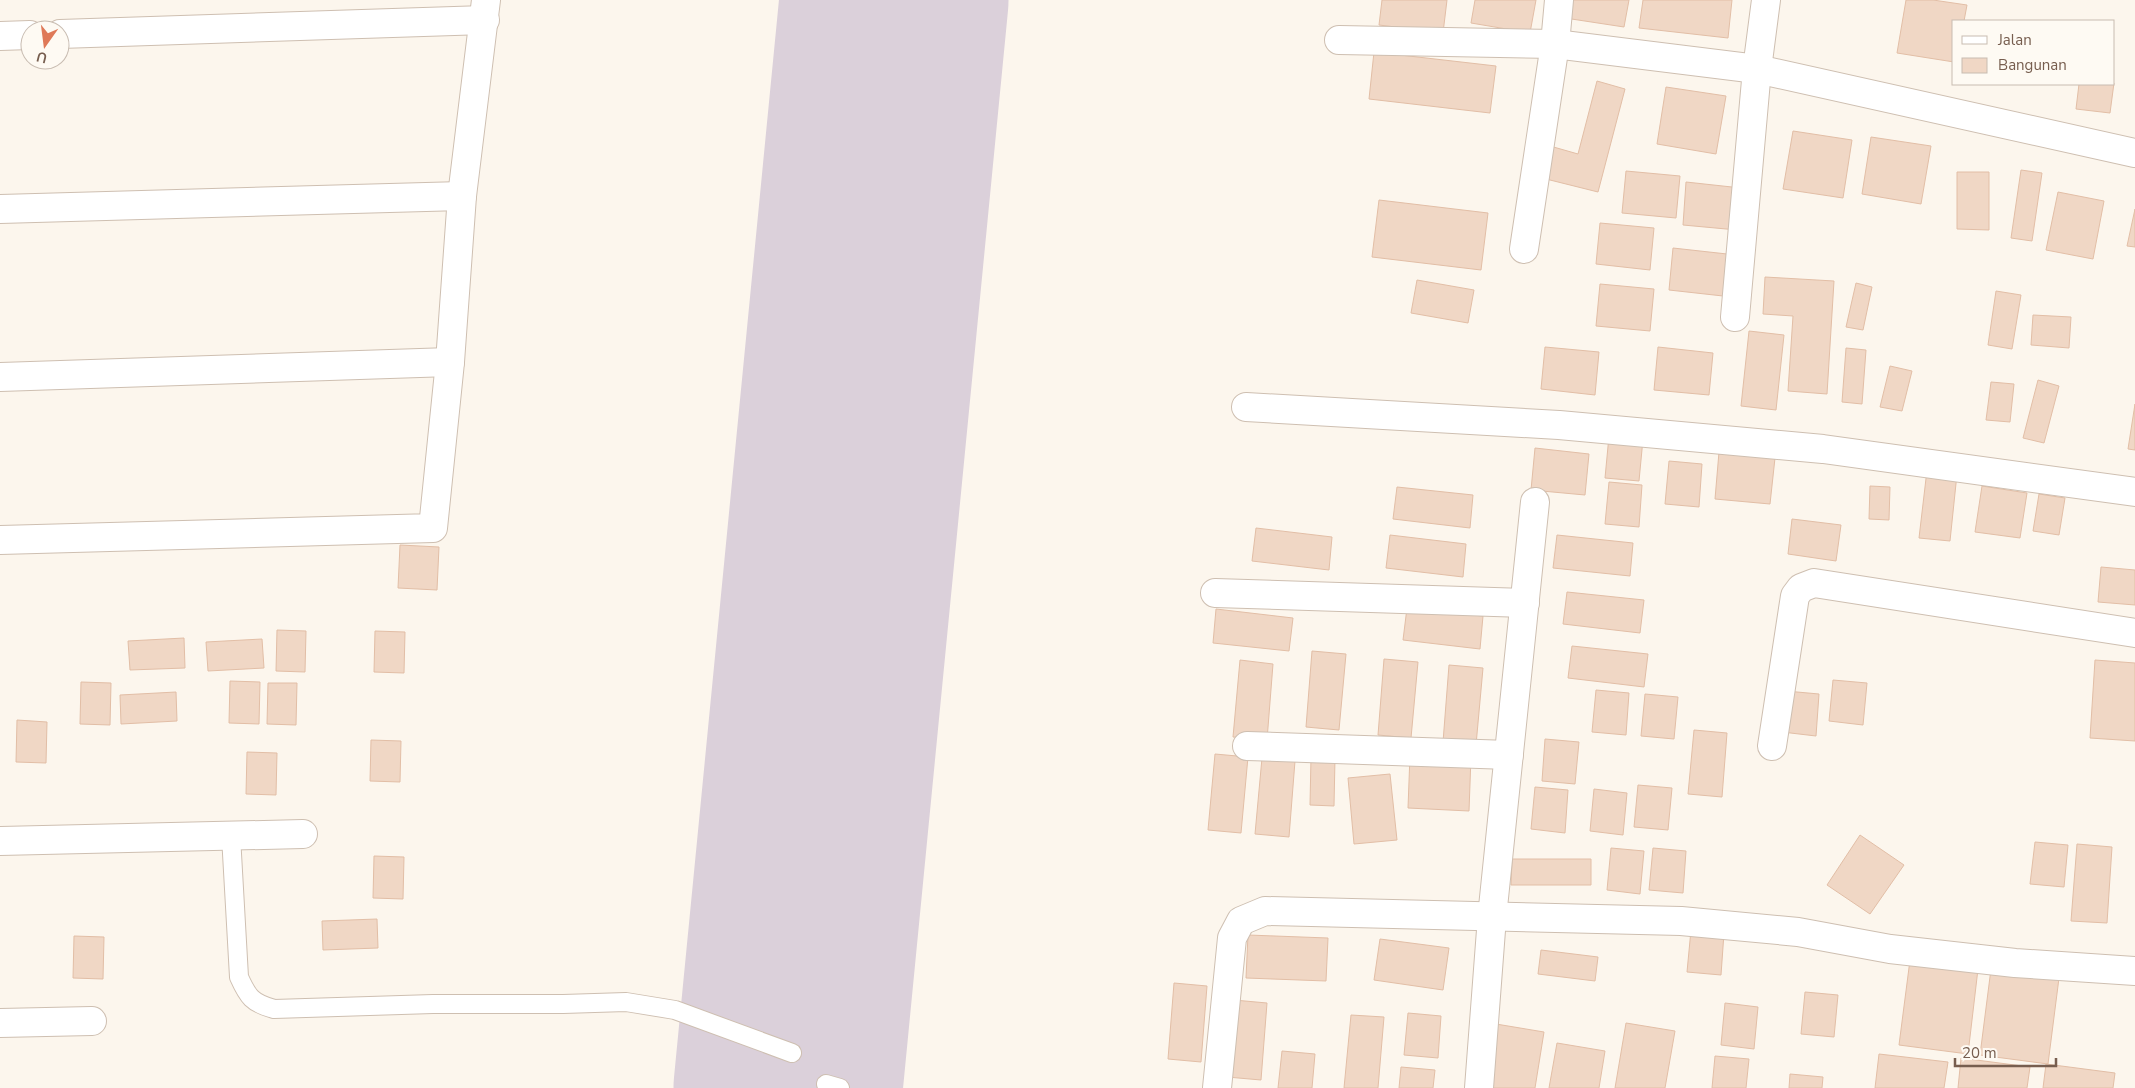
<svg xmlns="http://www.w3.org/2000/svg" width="2135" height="1088" font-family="'Nunito Sans',sans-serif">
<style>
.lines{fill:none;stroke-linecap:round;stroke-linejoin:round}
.taxiway{stroke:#dbd0da;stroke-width:91}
.runway{stroke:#dbd0da;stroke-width:229}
.building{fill:#f0d7c5;stroke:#e2bea6}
.lane-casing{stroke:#cebfb1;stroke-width:20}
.street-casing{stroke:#cebfb1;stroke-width:30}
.lane{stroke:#fff;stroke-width:18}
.street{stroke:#fff;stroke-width:28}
</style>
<rect width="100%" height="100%" fill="#fcf6ed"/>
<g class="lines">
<path class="taxiway" d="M797 992 827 1088"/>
<path class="runway" d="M788 1088 894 0"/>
</g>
<g class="building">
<path d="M1382 0H1447L1443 33 1379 25Z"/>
<path d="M1475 0H1536L1530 33 1471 23Z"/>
<path d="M1568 0H1629L1624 27 1565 18Z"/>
<path d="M1643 0H1732L1728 38 1639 28Z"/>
<path d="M1906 0H1933L1967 5 1964 21H1954V62L1897 53Z"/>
<path d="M1374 52 1496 66 1490 113 1369 99Z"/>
<path d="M1597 81 1625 89 1598 192 1542 178 1550 146 1578 154Z"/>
<path d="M2114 83 2110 113 2076 109 2079 84Z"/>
<path d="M1666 87 1726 96 1716 154 1657 144Z"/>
<path d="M1793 131 1852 140 1843 198 1783 189Z"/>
<path d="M1871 137 1931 146 1921 204 1862 194Z"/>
<path d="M2021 170 2042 173 2032 241 2011 238Z"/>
<path d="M1626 171 1680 176 1676 218 1622 213Z"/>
<path d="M1957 172H1989V230L1957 229Z"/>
<path d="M1686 182 1741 188 1737 230 1683 225Z"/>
<path d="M2058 192 2104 201 2093 259 2046 250Z"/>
<path d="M1379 200 1488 213 1481 270 1372 257Z"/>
<path d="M2135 209V247L2127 246Z"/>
<path d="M1600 223 1654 228 1650 270 1596 264Z"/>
<path d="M1673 248 1727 254 1723 296 1669 290Z"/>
<path d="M1765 277 1834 281 1827 394 1788 391 1793 316 1763 314Z"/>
<path d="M1417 280 1474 290 1468 323 1411 313Z"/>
<path d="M1856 283 1872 287 1863 330 1846 327Z"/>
<path d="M1600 284 1654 289 1650 331 1596 326Z"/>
<path d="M1996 291 2021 295 2012 349 1988 345Z"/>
<path d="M2033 315 2071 317 2069 348 2031 345Z"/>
<path d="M1749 331 1784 335 1776 410 1741 406Z"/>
<path d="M1545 347 1599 352 1595 395 1541 389Z"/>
<path d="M1658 347 1713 353 1709 395 1654 390Z"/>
<path d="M1846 348 1866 350 1862 404 1842 402Z"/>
<path d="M1890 366 1912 371 1902 411 1880 407Z"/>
<path d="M2038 380 2059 386 2044 443 2023 438Z"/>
<path d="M1991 382 2014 384 2010 422 1986 420Z"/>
<path d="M2135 404V450L2128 449Z"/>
<path d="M1609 436 1643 439 1639 481 1605 478Z"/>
<path d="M1535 448 1589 454 1585 495 1531 490Z"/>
<path d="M1719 452 1775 458 1770 504 1715 499Z"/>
<path d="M1669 461 1702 464 1699 507 1665 504Z"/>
<path d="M1927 470 1957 474 1950 541 1919 538Z"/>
<path d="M1609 482 1642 485 1639 527 1605 524Z"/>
<path d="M1870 486 1890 487 1889 520 1869 519Z"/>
<path d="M1982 486 2027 493 2020 538 1975 532Z"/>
<path d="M1397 487 1473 495 1470 528 1393 519Z"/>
<path d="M2039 494 2065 498 2059 535 2033 531Z"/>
<path d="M1792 519 1841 525 1836 561 1788 554Z"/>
<path d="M1256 528 1332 537 1329 570 1252 561Z"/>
<path d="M1390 535 1466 544 1463 577 1386 568Z"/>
<path d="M1557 535 1633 543 1630 576 1553 568Z"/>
<path d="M400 545 439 547 437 590 398 588Z"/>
<path d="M2101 567 2135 570V605L2098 602Z"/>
<path d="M1567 592 1644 600 1640 633 1563 624Z"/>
<path d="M1407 608 1483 616 1480 649 1403 640Z"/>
<path d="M1216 609 1293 618 1289 651 1213 643Z"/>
<path d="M277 630 306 631 305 672 276 671Z"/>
<path d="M375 631 405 632 404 673 374 672Z"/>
<path d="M184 638 185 668 130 670 128 641Z"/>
<path d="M262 639 264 668 208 671 206 642Z"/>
<path d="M1572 646 1648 654 1644 687 1568 678Z"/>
<path d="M1312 651 1346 654 1339 730 1306 727Z"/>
<path d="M1384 659 1418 662 1411 738 1378 735Z"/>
<path d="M1240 660 1273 664 1267 740 1233 737Z"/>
<path d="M2095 660 2135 663V741L2090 738Z"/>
<path d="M1449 665 1483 668 1476 745 1443 742Z"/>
<path d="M1833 680 1867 683 1863 725 1829 721Z"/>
<path d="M230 681 260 682 259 724 229 723Z"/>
<path d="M81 682 111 683 110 725 80 724Z"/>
<path d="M268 683H297L296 725 267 724Z"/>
<path d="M1596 690 1629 693 1626 735 1592 732Z"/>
<path d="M1786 691 1819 694 1816 736 1782 732Z"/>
<path d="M176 692 177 721 121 724 120 695Z"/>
<path d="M1645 694 1678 697 1674 739 1641 736Z"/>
<path d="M17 720 47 722 46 763 16 762Z"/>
<path d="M1694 730 1727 733 1722 797 1688 794Z"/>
<path d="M1545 739 1579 742 1575 784 1542 781Z"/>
<path d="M371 740 401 741 400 782 370 781Z"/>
<path d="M247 752 277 753 276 795 246 794Z"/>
<path d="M1215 754 1248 757 1241 833 1208 830Z"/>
<path d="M1410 755 1471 757 1469 811 1408 808Z"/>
<path d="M1262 758 1295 761 1289 837 1255 834Z"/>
<path d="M1311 758H1335L1334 806 1310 805Z"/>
<path d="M1390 774 1397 840 1354 844 1348 778Z"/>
<path d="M1638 785 1672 788 1668 830 1634 827Z"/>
<path d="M1535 787 1568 790 1565 833 1531 829Z"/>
<path d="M1594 789 1627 793 1623 835 1590 831Z"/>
<path d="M1860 835 1904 865 1870 914 1827 885Z"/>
<path d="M2035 842 2068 845 2064 887 2030 884Z"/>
<path d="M2077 844 2112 847 2107 923 2071 921Z"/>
<path d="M1611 848 1644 851 1640 894 1607 890Z"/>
<path d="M1653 848 1686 851 1683 893 1649 890Z"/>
<path d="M374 856 404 857 403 899 373 898Z"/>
<path d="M1512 859H1591V885H1511Z"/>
<path d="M377 919 378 948 323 950 322 921Z"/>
<path d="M1691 930 1724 933 1721 975 1687 972Z"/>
<path d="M1248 935 1328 938 1326 981 1246 978Z"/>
<path d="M74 936 104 937 103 979 73 978Z"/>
<path d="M1380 939 1449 948 1443 990 1374 980Z"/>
<path d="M1541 950 1598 957 1595 981 1538 974Z"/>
<path d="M1910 960 1978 969 1968 1054 1899 1045Z"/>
<path d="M1991 969 2059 978 2048 1064 1980 1055Z"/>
<path d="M1174 983 1207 986 1201 1062 1168 1059Z"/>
<path d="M1805 992 1838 995 1834 1037 1801 1034Z"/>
<path d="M1234 1000 1267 1003 1261 1080 1227 1077Z"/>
<path d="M1725 1003 1758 1007 1754 1049 1721 1045Z"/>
<path d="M1408 1013 1441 1016 1438 1058 1404 1055Z"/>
<path d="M1351 1015 1384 1017 1378 1088H1344Z"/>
<path d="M1626 1023 1675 1031 1665 1088H1615Z"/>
<path d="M1496 1024 1544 1032 1535 1088H1486Z"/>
<path d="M1557 1043 1605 1051 1599 1088H1549Z"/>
<path d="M1282 1051 1315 1054 1312 1088H1278Z"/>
<path d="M1879 1054 1948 1062 1944 1088H1875Z"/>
<path d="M1715 1056 1749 1059 1746 1088H1712Z"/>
<path d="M1961 1058 2030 1067 2027 1088H1958Z"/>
<path d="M2046 1064 2115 1073 2113 1088H2043Z"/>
<path d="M1401 1067 1435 1070 1433 1088H1399Z"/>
<path d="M1790 1074 1823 1077 1822 1088H1789Z"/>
</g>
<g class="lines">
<defs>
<g id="lane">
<path d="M231 836 239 977C248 997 252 1003 274 1009L433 1004H563L626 1002 675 1010 792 1053"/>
<path d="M826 1084 840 1088"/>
</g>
<g id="street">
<path d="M60 34 485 20"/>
<path d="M0 36 30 35"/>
<path d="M1339 40 1555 44 1757 69 2135 153"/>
<path d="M0 209 462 196"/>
<path d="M1524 249 1555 44 1559 0"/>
<path d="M1735 317 1757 69 1766 0"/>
<path d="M0 377 450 362"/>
<path d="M1246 407 1559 425 1823 449 2135 492"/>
<path d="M0 540 433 528 450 362 462 196 486 0"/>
<path d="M1215 593 1525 603"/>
<path d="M1247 746 1509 755"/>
<path d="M1772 746 1795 596 1801 588 1814 583 2135 633"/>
<path d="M0 841 303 834"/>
<path d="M0 1023 92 1021"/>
<path d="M1217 1088 1232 938 1241 921 1265 911 1681 921 1798 932 1890 949 2015 963 2135 971"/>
<path d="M1479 1088 1492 917 1535 502"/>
</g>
</defs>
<use href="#lane" class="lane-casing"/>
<use href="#street" class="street-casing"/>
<use href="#lane" class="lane"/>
<use href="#street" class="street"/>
</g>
<rect x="1952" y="20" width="162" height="65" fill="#fefaf3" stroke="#c8bcb1"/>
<rect x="1962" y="36" width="25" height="8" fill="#ffffff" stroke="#c8bcb1"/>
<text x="1998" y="45" font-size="15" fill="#775e4f">Jalan</text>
<rect x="1962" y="58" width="25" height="15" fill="#f0d7c5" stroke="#c8bcb1"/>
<text x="1998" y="70" font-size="15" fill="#775e4f">Bangunan</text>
<g transform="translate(45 45) rotate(194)"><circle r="24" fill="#fefaf3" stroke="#c8bcb1"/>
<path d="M0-4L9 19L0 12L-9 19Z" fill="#df7958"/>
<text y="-8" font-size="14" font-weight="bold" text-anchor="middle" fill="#775e4f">U</text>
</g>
<path d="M1955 1058v8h101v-8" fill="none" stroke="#775e4f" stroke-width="2.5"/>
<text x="1962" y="1058" font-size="15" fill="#775e4f" stroke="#fefaf3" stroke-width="4" paint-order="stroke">20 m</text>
</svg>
